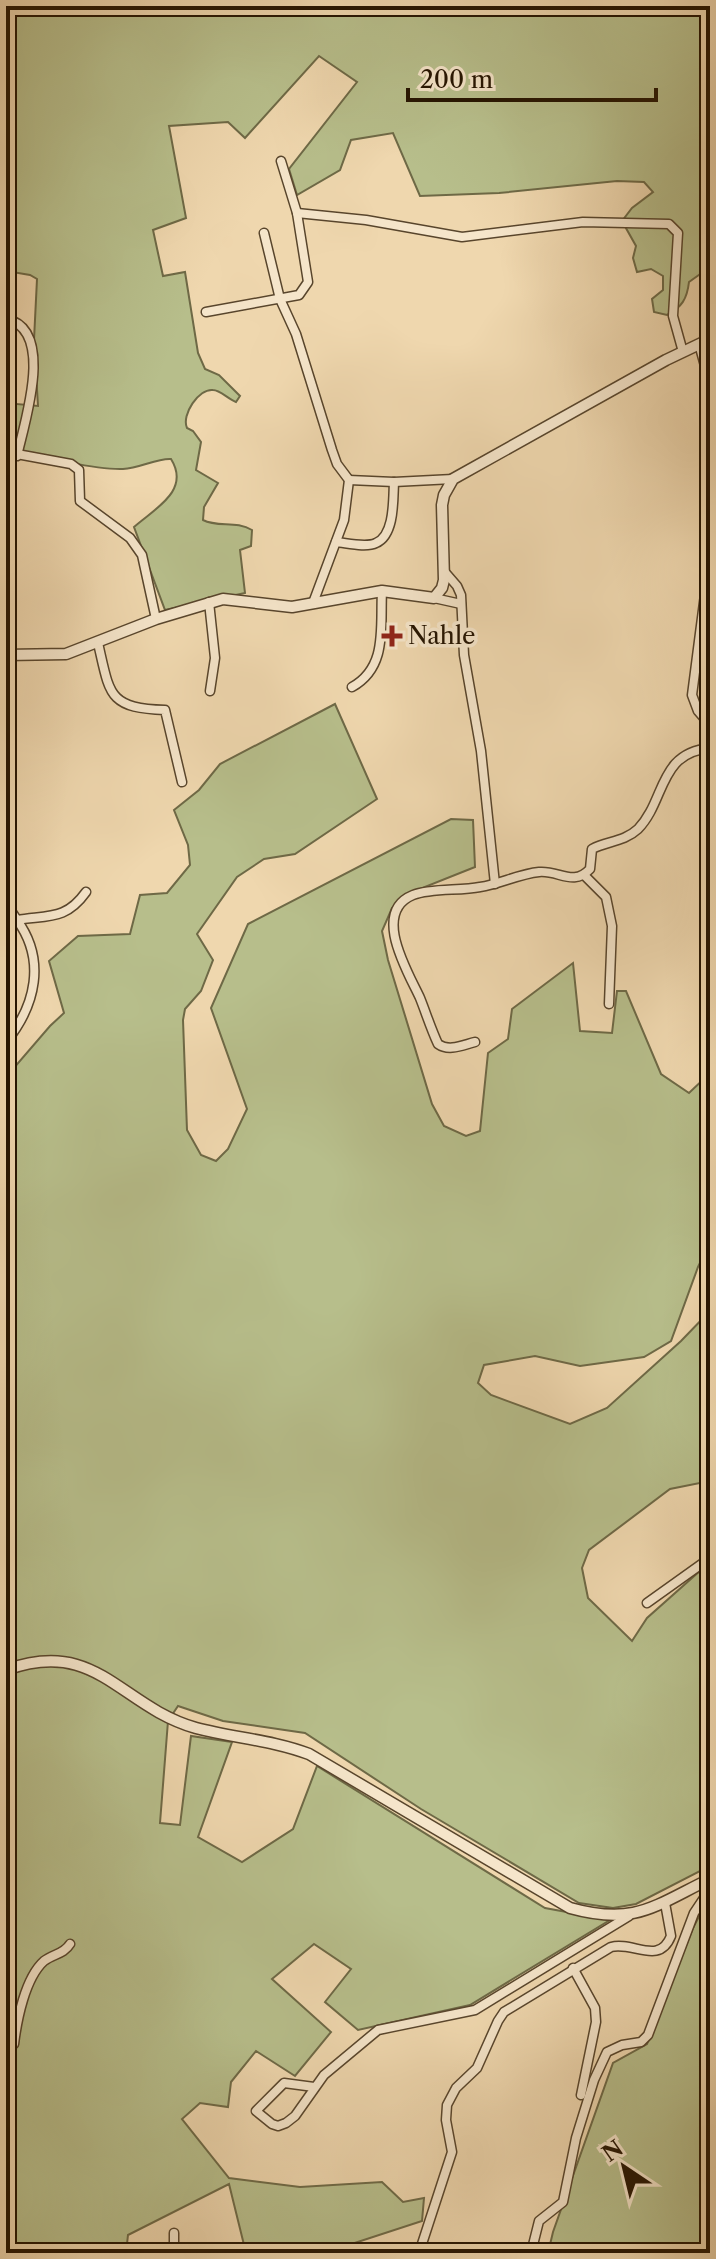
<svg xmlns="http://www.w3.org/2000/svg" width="716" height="2259" font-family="'Libre Caslon Text',serif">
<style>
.green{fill:#b7be8b;stroke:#6e6946;stroke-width:2}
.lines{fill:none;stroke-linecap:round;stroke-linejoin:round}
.minor-casing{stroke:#58452c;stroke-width:11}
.tertiary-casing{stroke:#58452c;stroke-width:13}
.minor{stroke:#f5e5ca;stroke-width:8}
.tertiary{stroke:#f5e5ca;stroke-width:10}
.poi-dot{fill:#8f2418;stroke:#f5e5ca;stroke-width:3}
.labels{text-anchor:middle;stroke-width:7;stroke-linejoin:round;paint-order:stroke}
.poi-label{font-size:24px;fill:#251401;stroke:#f5e5ca;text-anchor:start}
</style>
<rect width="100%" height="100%" fill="#efd7ae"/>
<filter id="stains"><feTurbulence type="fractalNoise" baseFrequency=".0025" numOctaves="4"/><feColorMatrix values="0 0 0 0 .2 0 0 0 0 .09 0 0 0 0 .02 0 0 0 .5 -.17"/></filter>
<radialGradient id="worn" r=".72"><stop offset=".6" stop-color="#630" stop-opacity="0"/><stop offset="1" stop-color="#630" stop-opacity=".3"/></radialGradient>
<g class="green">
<path d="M6 6H710V267L689 282C687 299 682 307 667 315L654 312 652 299 663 290V276L651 269 637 272 633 258 636 246 622 221 632 208 653 192 644 182 617 181 499 193 420 196 393 133 351 140 340 170 297 195 289 169 357 82 319 56 245 138 228 122 169 126 186 218 153 230 163 276 185 272 198 353 205 369 219 375 240 396 236 402C228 399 220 390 213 390 199 388 181 415 187 428L193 431 201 442 196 470 218 483 204 507 203 520C218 528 236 520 252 530L251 546 240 550 245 593 165 610 134 527C154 509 191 491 171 459 157 458 140 468 123 469 92 470 37 455 6 447V403L38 406 34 340 37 279 30 275 6 271Z"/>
<path d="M335 704 377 799 295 854 264 859 237 877 197 934 213 960 201 991 185 1009 183 1020 187 1130 201 1155 216 1161 228 1149 247 1109 211 1008 248 924 451 819 473 820 475 867 407 894 392 908 382 931 388 960 432 1104 444 1126 466 1136 480 1131 488 1053 508 1039 512 1009 573 963 580 1031 612 1033 617 991H626L661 1074 689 1093 710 1073V1243L698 1267 671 1341 644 1357 580 1366 535 1356 484 1365 478 1383 491 1395 570 1424 607 1408 681 1341 710 1311V1481L670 1489 589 1550 582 1568 588 1598 632 1641 647 1618 710 1562V1866L636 1904 613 1908 579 1903 421 1809 305 1733 223 1721 178 1706 168 1721 160 1823 180 1825 191 1736 232 1742 198 1837 242 1862 293 1829 317 1766 545 1908 610 1920 470 2005 358 2030 325 2002 351 1969 314 1944 272 1979 331 2032 295 2076 256 2051 231 2082 228 2107 200 2103 182 2119 229 2178 300 2187 382 2182 403 2202 424 2198 422 2221 324 2253H246L229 2184 128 2235 126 2253H6V1077L50 1026 64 1013 49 961 78 936 130 934 140 895 167 893 190 865 188 845 174 810 199 790 220 764Z"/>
<path d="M710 1895V2253H548L553 2232 613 2063 647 2044 693 1928Z"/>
</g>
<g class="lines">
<defs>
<g id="minor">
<path d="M297 213 366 220 462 237 583 222 669 224 678 233 673 316 683 352"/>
<path d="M264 233 280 299 296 334 332 450 337 464 349 480 344 520 313 603"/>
<path d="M206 312 299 295 308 282 297 213 281 161"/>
<path d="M6 319C56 329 24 424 17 456"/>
<path d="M699 344 710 384"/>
<path d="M6 452 71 464 79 470 80 501 130 538 142 555 156 619"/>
<path d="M349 480 394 482 453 479"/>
<path d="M336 542C347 543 366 548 376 543 395 535 393 499 394 482"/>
<path d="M710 556 692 695 698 711 710 725"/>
<path d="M444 571 457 586 461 595 464 655 481 751 495 884"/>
<path d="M434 598 461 604"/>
<path d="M209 602 215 658 210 691"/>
<path d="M98 643C110 695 108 708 165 710L182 782"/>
<path d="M352 687C388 667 380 627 382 591"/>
<path d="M584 875 606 897 612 926 609 1004"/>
<path d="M6 903 17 920C49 915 66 920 86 892"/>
<path d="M6 1042C36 1005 46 960 17 920"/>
<path d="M475 1042C463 1045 449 1052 438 1044 431 1029 426 1013 420 998 408 972 371 912 413 895 431 888 460 891 480 887 500 884 519 874 539 872 559 870 573 887 590 869L592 849C607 841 624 842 638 829 666 800 658 753 710 748"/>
<path d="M647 1603 710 1558"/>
<path d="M573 1968 595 2008 596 2022 581 2095"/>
<path d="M6 2049 14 2044C17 2020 25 1978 44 1961 53 1954 64 1954 70 1944"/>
<path d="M314 2087 284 2083 256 2111 272 2124 278 2126 286 2123 295 2116 324 2075 378 2030 475 2010 629 1916"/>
<path d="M174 2233V2253"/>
<path d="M419 2253 452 2152 446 2120 447 2105 456 2088 477 2068 498 2021 504 2012 611 1947C633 1941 659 1966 671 1936L665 1903"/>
<path d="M531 2253 539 2221 563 2202 576 2138 594 2080 607 2052 622 2045 641 2042 648 2035 694 1913 710 1889"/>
</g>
<g id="tertiary">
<path d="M6 655 66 654 156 619 223 599 292 607 382 591 434 598 442 588 444 580 442 505 444 495 453 479 666 360 710 339"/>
<path d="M6 1670C97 1637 119 1706 196 1728 234 1738 272 1740 309 1754L570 1908C635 1926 654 1906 710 1879"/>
</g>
</defs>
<use href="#minor" class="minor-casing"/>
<use href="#tertiary" class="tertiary-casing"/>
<use href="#minor" class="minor"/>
<use href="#tertiary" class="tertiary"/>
</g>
<path class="poi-dot" d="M388 624h8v8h8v8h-8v8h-8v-8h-8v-8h8z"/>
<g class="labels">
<g class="poi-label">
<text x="408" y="644">Nahle</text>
</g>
</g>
<rect width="716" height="2259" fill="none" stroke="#efd7ae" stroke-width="32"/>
<rect x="8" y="8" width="700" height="2243" fill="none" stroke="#251401" stroke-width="4"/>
<rect x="16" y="16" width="684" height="2227" fill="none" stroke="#251401" stroke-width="2"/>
<g transform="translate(624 2167) rotate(325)" stroke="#f5e5ca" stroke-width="6" paint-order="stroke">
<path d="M0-6L14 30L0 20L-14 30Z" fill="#251401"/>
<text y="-12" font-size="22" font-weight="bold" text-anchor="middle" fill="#251401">N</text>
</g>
<path d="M408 88v12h248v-12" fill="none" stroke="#251401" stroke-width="4"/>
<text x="420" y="88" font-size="24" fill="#251401" stroke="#f5e5ca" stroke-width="6" paint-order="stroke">200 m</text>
<rect width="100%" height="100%" filter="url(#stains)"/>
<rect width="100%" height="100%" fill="url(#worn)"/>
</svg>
